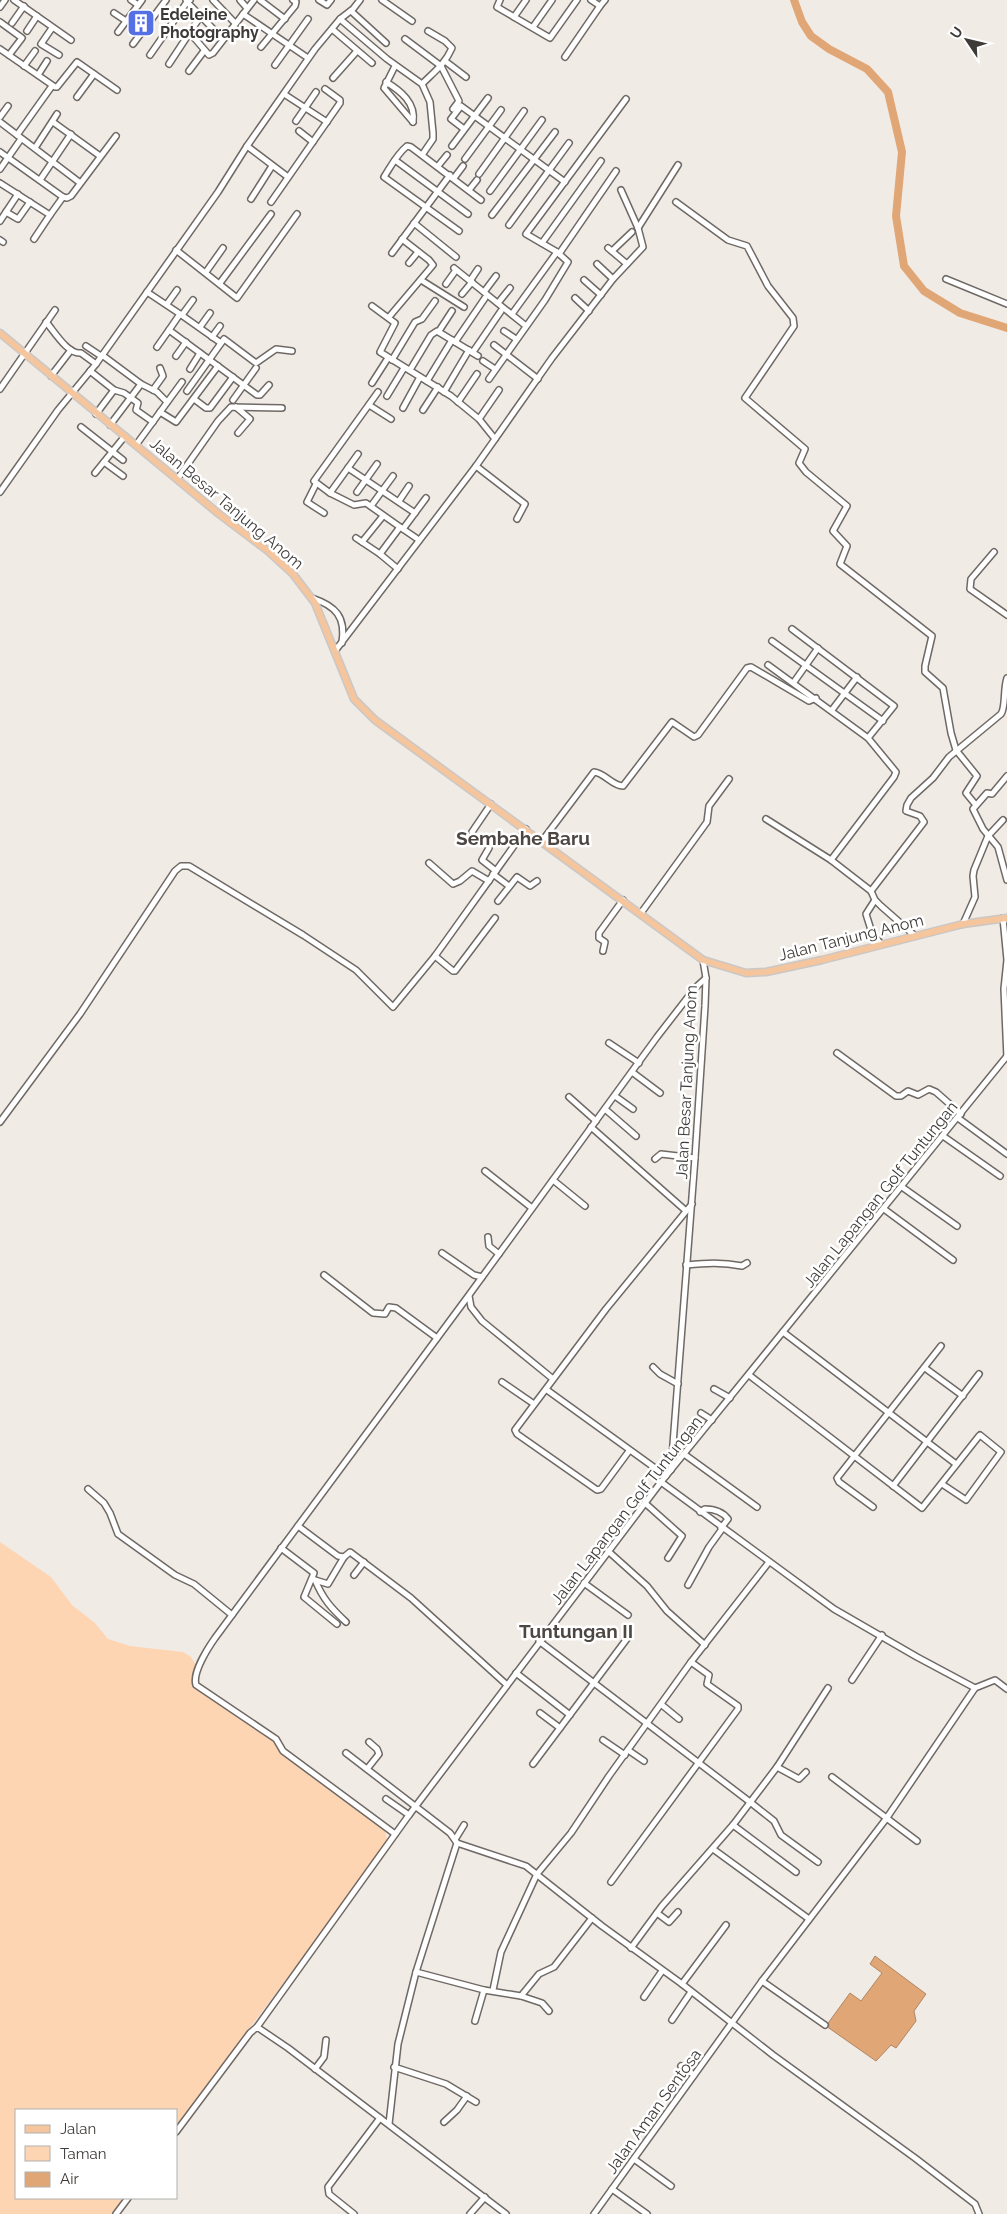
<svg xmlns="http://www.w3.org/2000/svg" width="1007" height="2214" font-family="Raleway,sans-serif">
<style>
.green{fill:#fed5b3}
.water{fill:#e1a675;stroke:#b08663}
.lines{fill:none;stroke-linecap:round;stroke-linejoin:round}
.river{stroke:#e1a675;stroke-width:8}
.minor-casing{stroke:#6f6965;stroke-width:8}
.major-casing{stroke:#c9c8c7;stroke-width:9}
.minor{stroke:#fff;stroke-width:5}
.major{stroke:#f5c59d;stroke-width:6}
.labels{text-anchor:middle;stroke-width:5;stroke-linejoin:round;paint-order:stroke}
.poi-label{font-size:16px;font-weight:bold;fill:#3d3a38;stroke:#fff;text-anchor:start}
.street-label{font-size:16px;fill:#3d3a38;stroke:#fff}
.quarter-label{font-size:19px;font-weight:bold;fill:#4d4743;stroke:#fff}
</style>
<rect width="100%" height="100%" fill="#f1ebe6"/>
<path class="green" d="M0 1542 51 1577 72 1605 95 1623 108 1639 130 1646 183 1652 191 1657 197 1667 192 1680 194 1686 273 1739 279 1751 380 1824 385 1831 388 1844 176 2126V2110H16V2198H124L111 2214H0Z"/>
<path class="water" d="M875 1956 926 1994 914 2011 916 2021 896 2048 891 2045 876 2061 826 2026 850 1993 861 2001 882 1973 870 1964Z"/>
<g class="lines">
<path class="river" d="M794 0 802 22 811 36 829 49 867 69 888 92 902 152 896 216 904 266 924 291 960 313 1007 328"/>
<defs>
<g id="minor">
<path d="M14 0 71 40"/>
<path d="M131 0 138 5"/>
<path d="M190 0 187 2 223 39"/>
<path d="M213 0 235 23"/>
<path d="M240 0 247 8"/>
<path d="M260 0 285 19"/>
<path d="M319 0 327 5 331 0"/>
<path d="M382 0 412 21"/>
<path d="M500 0 497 7 514 17"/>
<path d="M526 0 514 17 550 38 577 0"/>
<path d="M591 0 600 6 605 0"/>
<path d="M0 7 5 0"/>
<path d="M351 11 386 43"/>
<path d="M114 13 126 21"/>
<path d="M243 14 308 58"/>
<path d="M340 19 387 59 422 84 430 102 433 133V139L422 155"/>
<path d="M0 22 22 38 9 55"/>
<path d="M12 23 24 6"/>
<path d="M533 27 552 0"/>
<path d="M52 28 41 44 59 55"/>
<path d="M332 29 372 63"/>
<path d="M27 31 37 16"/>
<path d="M118 32 142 0"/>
<path d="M190 33 209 55 213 53 254 0"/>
<path d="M405 39 441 66 459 101 453 109"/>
<path d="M133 44 166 0"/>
<path d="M261 47 295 6 296 2 293 0"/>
<path d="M0 49 55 87H57L77 62 117 90"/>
<path d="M150 55 187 2 186 0"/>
<path d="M565 57 600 6"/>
<path d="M445 61 466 77"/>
<path d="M169 64 200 17"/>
<path d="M275 65 308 19"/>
<path d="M24 66 35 51"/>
<path d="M395 66 384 88 413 122"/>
<path d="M189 71 204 51"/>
<path d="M38 75 47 61"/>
<path d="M333 78 357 51"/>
<path d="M386 82C401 91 416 103 413 122"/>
<path d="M422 84C434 72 445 64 452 48L445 41 428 31"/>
<path d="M284 94 327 122"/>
<path d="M77 97 94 74"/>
<path d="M0 117 8 106"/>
<path d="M296 121 316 92"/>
<path d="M0 122 79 182"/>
<path d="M53 122 100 156"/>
<path d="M464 129 451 119 461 106 565 182"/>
<path d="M299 131 313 142"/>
<path d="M17 135 52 86"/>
<path d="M247 146 288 177"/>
<path d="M452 146 488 98"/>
<path d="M35 148 57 114"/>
<path d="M0 152 63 197"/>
<path d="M465 159 501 110"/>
<path d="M395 160 468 214"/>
<path d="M438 166 447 155"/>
<path d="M0 169 21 139"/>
<path d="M479 174 524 111"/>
<path d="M454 178 463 166"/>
<path d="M40 180 71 134"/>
<path d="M0 183 50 215 63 197 67 198 71 196 116 136"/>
<path d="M469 190 477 180"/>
<path d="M490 191 542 120"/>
<path d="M251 199 272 166"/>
<path d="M271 202 340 103V100L325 89"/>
<path d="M676 202 728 240 747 246 768 286 793 318 794 326 745 398 805 449 799 463 806 472 847 506 833 531 847 546 840 564 932 636 925 666V672L943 688 951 733 956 750 977 776 966 793 975 804"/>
<path d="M6 212 18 219 30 202"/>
<path d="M492 215 555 132"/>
<path d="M0 221 18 194"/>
<path d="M414 223 456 257"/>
<path d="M509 225 569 143"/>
<path d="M638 228 678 165"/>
<path d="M459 231 384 177C391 166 397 154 407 146L411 147 481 200"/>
<path d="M34 239 50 215"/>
<path d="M0 240 3 242"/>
<path d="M542 243 601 161"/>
<path d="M608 248 627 264"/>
<path d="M176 250 237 298 297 214"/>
<path d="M612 251 632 232"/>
<path d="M392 253 450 175"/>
<path d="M559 254 616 171"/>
<path d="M409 263 418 252"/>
<path d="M597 264 613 279"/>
<path d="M454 268 526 326"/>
<path d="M206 272 223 248"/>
<path d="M946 279 1007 304"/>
<path d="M421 280 464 307"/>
<path d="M584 280 601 295"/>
<path d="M470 281 478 269"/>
<path d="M220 283 271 214"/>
<path d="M446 284 456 270"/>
<path d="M147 292 180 314 169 330 257 395H260L269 385"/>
<path d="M484 292 496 276"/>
<path d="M462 294 472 282"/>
<path d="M575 298 589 311"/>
<path d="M498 303 510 288"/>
<path d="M167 304 177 290"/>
<path d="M372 306 395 323 380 352 451 396 479 419 495 439"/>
<path d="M180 314 221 343"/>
<path d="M512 314 557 252"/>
<path d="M182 315 193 300"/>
<path d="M389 317 433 265 429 260 402 239"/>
<path d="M46 322C54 331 68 355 81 353L96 364"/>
<path d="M200 327 210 313"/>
<path d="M439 331 452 311"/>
<path d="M504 331 516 339"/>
<path d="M212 337 220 326"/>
<path d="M455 342 485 298"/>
<path d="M494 345 538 379"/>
<path d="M86 346 101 356"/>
<path d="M157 347 169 330"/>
<path d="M473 352 501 311"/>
<path d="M102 355 141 384 157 392 167 402"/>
<path d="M176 356 186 342"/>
<path d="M392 360 415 322 422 319 435 301"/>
<path d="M483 361 495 369"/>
<path d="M190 369 200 353"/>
<path d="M410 370 431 335 437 331 478 356"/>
<path d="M90 371 114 390 124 393 138 403 136 410 153 422"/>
<path d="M51 376 71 350"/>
<path d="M489 379 545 300 568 262 557 252 526 234 626 99"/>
<path d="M427 381 452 340"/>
<path d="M372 383 388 358"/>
<path d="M0 389 55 310"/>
<path d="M153 390 163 376 160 368"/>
<path d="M187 391 224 339 256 363 276 349 292 351"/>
<path d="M378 392 314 481 330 493 354 505 366 503 400 527"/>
<path d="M444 392 469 350"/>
<path d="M387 396 404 368"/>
<path d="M194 399 206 408H210L233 377"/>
<path d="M233 400 256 368"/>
<path d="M458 402 477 374"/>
<path d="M369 405 391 419"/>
<path d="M236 407 250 419 238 433"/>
<path d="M403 408 420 377"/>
<path d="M423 410 438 387"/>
<path d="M160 412 176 422 218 366"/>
<path d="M96 414 114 390"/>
<path d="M479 419 499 390"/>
<path d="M110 425 141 384"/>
<path d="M81 427 123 460"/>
<path d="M136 445 182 382"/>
<path d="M104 462 123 476"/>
<path d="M476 466 525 504 517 519"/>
<path d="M348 468 415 513"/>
<path d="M95 473 125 436"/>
<path d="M178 478 218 421 231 407 282 408"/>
<path d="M316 484 307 502 324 513"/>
<path d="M0 492 58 410 96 364 218 192 247 146 315 49 340 19 353 9 360 0"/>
<path d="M357 492 377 464"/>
<path d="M330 493 358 454"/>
<path d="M399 501 409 486"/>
<path d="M371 506 393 476"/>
<path d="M403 529 426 498"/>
<path d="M356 538 380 554"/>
<path d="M362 542 383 516"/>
<path d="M994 552 971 579 970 589 1007 615"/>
<path d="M398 569 380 554 400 527 419 540"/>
<path d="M312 598C336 606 346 617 342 643"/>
<path d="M792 629 894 706 868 738"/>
<path d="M772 641 883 721"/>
<path d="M335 651 476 466 552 358 613 279 643 247 638 228 621 190"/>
<path d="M768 665 868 738 896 772 894 777 831 860"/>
<path d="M794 682 818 648"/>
<path d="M832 710 857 677"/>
<path d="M1007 776 992 794 987 793 973 809 983 829 998 847 1007 880"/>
<path d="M766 819 831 860 871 891 875 900 881 906 914 935"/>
<path d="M472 832 491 804"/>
<path d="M542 841 594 772C605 773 612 786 623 786L672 722 694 737 698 735 747 668 751 667 809 701 816 698"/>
<path d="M489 848 482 860 496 871"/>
<path d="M429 863 453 884 460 881 472 871 489 881"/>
<path d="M493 874 509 886"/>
<path d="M871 891 924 822 920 816 906 811 907 805 911 798 933 778 949 757 1001 714C1006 707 1003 690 1007 678"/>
<path d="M875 900 866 914 872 933 881 944"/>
<path d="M498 901 517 877 530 886 537 881"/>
<path d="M641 913 707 822 709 806 729 779"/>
<path d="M1003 918 1007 960 1004 989 1007 1058"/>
<path d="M963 924 975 897 973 876 974 870 988 836 1003 820"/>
<path d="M603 951 605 942 599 938V933L623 900"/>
<path d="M435 956 453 971H455L495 918"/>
<path d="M609 1043 639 1063"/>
<path d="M837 1053 896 1096H901L908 1091 918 1095 929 1089 936 1092 961 1114"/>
<path d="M632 1072 660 1093"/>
<path d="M615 1096 633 1109"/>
<path d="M569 1097 596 1121"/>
<path d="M605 1109 636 1136"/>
<path d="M958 1118 1007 1154"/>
<path d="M0 1122 80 1014 175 871 181 866H189L303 935 356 970 393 1007 435 956 526 829"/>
<path d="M591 1127 685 1210"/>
<path d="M943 1136 1000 1176"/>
<path d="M655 1159 661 1154 695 1158"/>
<path d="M485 1171 532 1208"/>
<path d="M553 1180 585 1206"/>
<path d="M902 1187 957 1226"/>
<path d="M884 1209 953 1260"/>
<path d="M488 1237 489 1246 499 1254"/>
<path d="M442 1253 474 1275 482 1277"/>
<path d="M686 1265C706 1263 722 1262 742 1266L747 1263"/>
<path d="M324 1275 373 1313 385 1314 389 1307 396 1308 437 1338"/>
<path d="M469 1296 471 1307 482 1321 553 1379"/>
<path d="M783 1332 956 1464"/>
<path d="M653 1367 660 1374 678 1384"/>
<path d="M925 1368 963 1396"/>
<path d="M749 1375 922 1508 979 1436 980 1435 1001 1452 966 1500 942 1484"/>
<path d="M502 1382 534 1404"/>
<path d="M714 1389 730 1398"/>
<path d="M547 1390 666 1476"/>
<path d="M701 1413 712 1420"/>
<path d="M629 1451 601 1489 597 1490 517 1434 515 1430 606 1309 692 1204"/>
<path d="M684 1454 757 1507"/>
<path d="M671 1470 695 1158 705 1006 706 978 703 960"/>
<path d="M661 1482 834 1609 917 1657 975 1688"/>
<path d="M893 1486 979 1374"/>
<path d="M88 1489 104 1503 110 1513 118 1534 175 1575 194 1584 232 1615"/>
<path d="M645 1503 682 1536 668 1558"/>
<path d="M873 1507 839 1482 837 1478 941 1346"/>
<path d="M700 1512 705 1509C714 1509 722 1511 728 1519L721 1528"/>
<path d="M298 1526 338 1556 344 1557"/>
<path d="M281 1548 314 1573 304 1597 337 1624"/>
<path d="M608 1551 647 1586 667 1611 705 1645"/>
<path d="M354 1575 364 1562"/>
<path d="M315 1580 328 1584 344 1557 350 1552 411 1598 507 1685"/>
<path d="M315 1580C323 1599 331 1608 346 1622"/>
<path d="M584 1583 628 1615"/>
<path d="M688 1585 709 1547 722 1529"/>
<path d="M539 1641 750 1802 774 1821 781 1835 818 1862"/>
<path d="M516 1673 570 1715"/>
<path d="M852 1680 882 1635"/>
<path d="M662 1705 679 1719"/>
<path d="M540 1713 560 1728"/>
<path d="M603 1740 625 1755"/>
<path d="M628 1750 644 1761"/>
<path d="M346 1753 450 1833 457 1843 416 1972 398 2044 389 2124"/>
<path d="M533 1764 629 1636"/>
<path d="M777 1767 799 1779 806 1772"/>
<path d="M367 1769 379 1754 377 1749 369 1742"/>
<path d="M832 1777 917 1841"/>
<path d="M386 1799 409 1815"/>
<path d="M733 1825 796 1872"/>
<path d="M395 1834 283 1751 276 1739 196 1685C192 1673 208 1648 215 1638L469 1295 657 1037 695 988 706 978"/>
<path d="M456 1838 464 1825"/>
<path d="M457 1843 526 1866 602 1926 682 1984 773 2055 915 2158 975 2204 979 2214"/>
<path d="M713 1849 809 1919"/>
<path d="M611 1882 738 1709V1706L707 1684 709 1675 691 1662"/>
<path d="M657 1913 669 1922 678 1912"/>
<path d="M631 1948 662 1906 733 1825 777 1767 828 1688"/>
<path d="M416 1972 484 1990 521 1996 539 1974 554 1967 592 1918"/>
<path d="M762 1981 825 2025"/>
<path d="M682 1984 726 1925"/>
<path d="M493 1990 501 1952 537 1874 571 1833 609 1776 691 1662 769 1562"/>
<path d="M521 1996 542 2003 549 2011"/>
<path d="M644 1997 662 1971"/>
<path d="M672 2020 691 1992"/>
<path d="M475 2021 484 1990"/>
<path d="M257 2027 409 1815 661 1482 1007 1056"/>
<path d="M681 2066 694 2075"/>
<path d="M394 2067 446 2084 476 2102"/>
<path d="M315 2069 324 2057 326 2040"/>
<path d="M444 2122 457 2110 467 2096"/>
<path d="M176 2132 250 2033 257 2027 288 2048 506 2214"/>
<path d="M634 2159 671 2186"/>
<path d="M612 2189 647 2214"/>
<path d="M116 2214 128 2198"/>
<path d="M354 2214 329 2194 328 2187 380 2118"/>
<path d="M470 2214 485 2197"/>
<path d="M594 2214 762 1981 886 1819 975 1688 995 1680 1007 1689"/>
</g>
<path id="major" d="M0 333 219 514 268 551 293 574 315 603 354 699 375 720 703 960 746 973 766 972 822 960 963 924 1007 918"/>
</defs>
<use href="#minor" class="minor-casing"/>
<use href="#major" class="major-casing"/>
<use href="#minor" class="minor"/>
<use href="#major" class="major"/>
</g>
<defs>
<symbol id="building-square" viewBox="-11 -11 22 22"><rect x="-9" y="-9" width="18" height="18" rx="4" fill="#556fe5" stroke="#fff"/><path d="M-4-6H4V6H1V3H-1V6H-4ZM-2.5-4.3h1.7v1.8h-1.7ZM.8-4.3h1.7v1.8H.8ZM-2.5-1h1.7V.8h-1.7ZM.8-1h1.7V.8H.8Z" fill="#fff"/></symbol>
</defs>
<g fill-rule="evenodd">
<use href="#building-square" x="125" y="7" width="32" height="32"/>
</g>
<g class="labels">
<g class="poi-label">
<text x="160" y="20">Edeleine<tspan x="160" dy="18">Photography</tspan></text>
</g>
<g class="street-label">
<text transform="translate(227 503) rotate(40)" y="6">Jalan Besar Tanjung Anom</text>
<text transform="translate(851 937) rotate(-14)" y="6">Jalan Tanjung Anom</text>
<text transform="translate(686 1082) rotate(-87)" y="6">Jalan Besar Tanjung Anom</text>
<text transform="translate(880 1194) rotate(-51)" y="6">Jalan Lapangan Golf Tuntungan</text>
<text transform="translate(626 1510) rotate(-52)" y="6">Jalan Lapangan Golf Tuntungan</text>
<text transform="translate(653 2111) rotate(-54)" y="6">Jalan Aman Sentosa</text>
</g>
<g class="quarter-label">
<text x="523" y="845">Sembahe Baru</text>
<text x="576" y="1638">Tuntungan II</text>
</g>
</g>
<rect x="15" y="2109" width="162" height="90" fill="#ffffff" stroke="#b1b0af"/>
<rect x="25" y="2125" width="25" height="8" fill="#f5c59d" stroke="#b1b0af"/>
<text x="60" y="2134" font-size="15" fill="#3d3a38">Jalan</text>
<rect x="25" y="2146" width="25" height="15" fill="#fed5b3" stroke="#b1b0af"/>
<text x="60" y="2159" font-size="15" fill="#3d3a38">Taman</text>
<rect x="25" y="2172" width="25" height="15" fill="#e1a675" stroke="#b1b0af"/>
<text x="60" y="2184" font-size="15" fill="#3d3a38">Air</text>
<g transform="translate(967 40) rotate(305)" stroke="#ffffff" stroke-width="4" paint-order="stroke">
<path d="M0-4L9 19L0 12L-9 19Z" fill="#3d3a38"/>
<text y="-8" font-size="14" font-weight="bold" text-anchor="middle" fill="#3d3a38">U</text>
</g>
</svg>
